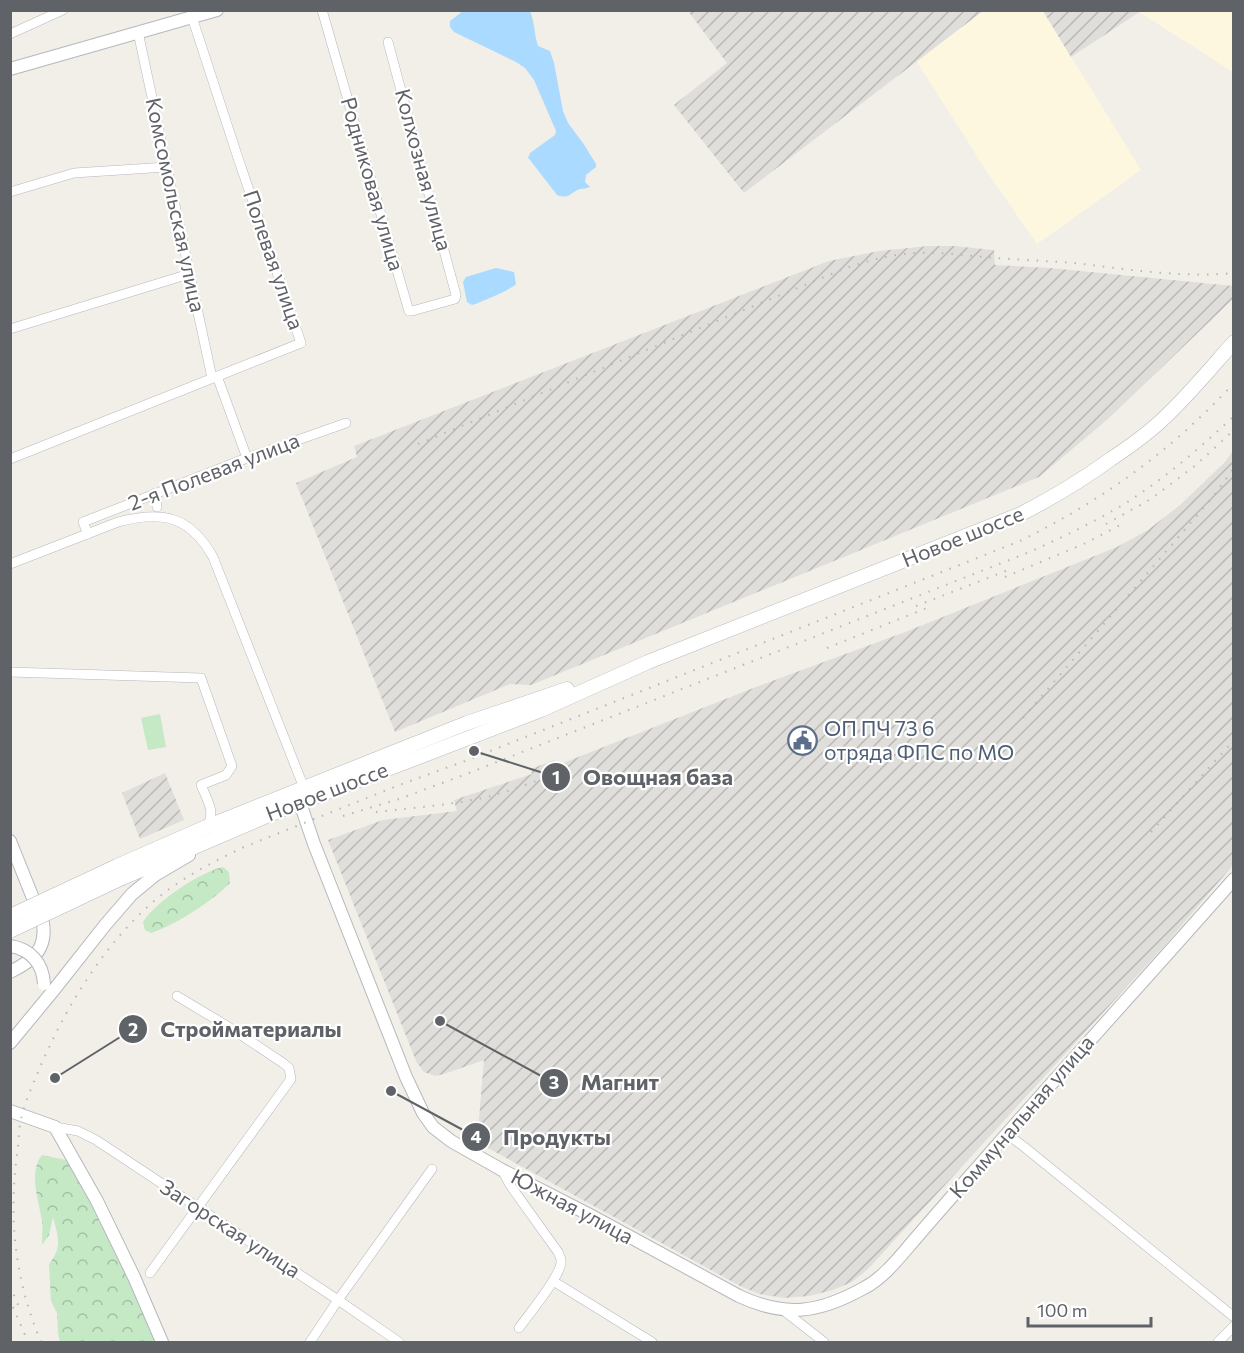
<svg xmlns="http://www.w3.org/2000/svg" width="1244" height="1353" font-family="Commissioner,sans-serif">
<style>
.commercial{fill:#fef7e0}
.industrial{fill:url(#industrial-furrows)}
.forest{fill:url(#forest-crowns)}
.pitch{fill:#c5e8c5}
.water{fill:#aadaff}
.lines{fill:none;stroke-linecap:round;stroke-linejoin:round}
.minor-casing{stroke:#b5b8bc;stroke-width:10}
.tertiary-casing{stroke:#b5b8bc;stroke-width:14}
.secondary-casing{stroke:#b6babf;stroke-width:15}
.minor{stroke:#fff;stroke-width:9}
.tertiary{stroke:#fff;stroke-width:12}
.secondary{stroke:#fff;stroke-width:14}
.rail{stroke:#b6b7b8;stroke-width:2;stroke-dasharray:1.5 8;stroke-linecap:butt}
.tertiary-bridge-casing{stroke:#b5b8bc;stroke-width:14;stroke-linecap:butt}
.secondary-bridge-casing{stroke:#b6babf;stroke-width:15;stroke-linecap:butt}
.tertiary-bridge{stroke:#fff;stroke-width:12}
.secondary-bridge{stroke:#fff;stroke-width:14}
.labels{text-anchor:middle;stroke-width:4.5;stroke-linejoin:round;paint-order:stroke}
.street-label{font-size:21px;fill:#5f6368;stroke:#fff}
.service-label{font-size:21px;fill:#4e5e75;stroke:#fff;text-anchor:start}
.leader{fill:none;stroke:#5f6368;stroke-width:2}
.callout-dot{fill:#5f6368;stroke:#fff;stroke-width:2}
.mark-label{font-size:18px;text-anchor:middle;font-weight:bold;fill:#fff}
.callout-label{font-size:22px;text-anchor:middle;font-weight:bold;fill:#5f6368;stroke:#fff;stroke-width:4.5;stroke-linejoin:round;paint-order:stroke}
</style>
<defs>
<pattern id="industrial-furrows" width="10" height="10" patternUnits="userSpaceOnUse" patternTransform="scale(1.5)"><rect width="10" height="10" fill="#e0deda"/><path d="M-1 1l2-2M0 10L10 0M9 11l2-2" fill="none" stroke="#b9b8b5"/></pattern>
<pattern id="forest-crowns" width="20" height="18" patternUnits="userSpaceOnUse" patternTransform="scale(1.5)"><rect width="20" height="18" fill="#c5e8c5"/><path d="M2 6a3 3 0 1 1 6 0M12 15a3 3 0 1 1 6 0" fill="none" stroke="#a3c0a4"/></pattern>
</defs>
<rect width="100%" height="100%" fill="#f1efe8"/>
<g class="commercial">
<path d="M1142 10 1233 11V72L1139 12Z"/>
<path d="M983 11H1043L1141 170 1037 244 985 169 916 60Z"/>
</g>
<g class="industrial">
<path d="M688 11H983L744 193 674 105 727 63Z"/>
<path d="M1043 11H1141L1071 57Z"/>
<path d="M928 246H953L994 250 995 265 1050 268 1233 286V299L1108 419 1039 477 531 685 510 684 395 732 296 483 357 457 354 446 829 261 879 251Z"/>
<path d="M1233 451V865L1166 944 868 1269 852 1282 833 1290 809 1296 784 1298 759 1294 740 1286 477 1142 484 1060 444 1074 435 1076 424 1072 416 1061 328 840 383 820 457 811 454 800 532 774 531 769 554 760 558 765 756 687 908 631 1117 547 1148 530 1180 505 1224 463Z"/>
<path d="M165 773 184 820 140 839 122 793Z"/>
</g>
<g class="forest">
<path d="M223 867 229 872 230 883C211 902 177 924 151 933L145 930 143 922C155 902 200 872 223 867Z"/>
<path d="M42 1155 66 1160 93 1204 134 1285 157 1342H60L58 1333 57 1313 51 1301 49 1264C63 1247 58 1236 53 1217L49 1235 42 1245C42 1237 43 1228 42 1221 39 1201 28 1173 42 1155Z"/>
</g>
<path class="pitch" d="M160 714 166 747 148 750 141 718Z"/>
<g class="water">
<path d="M463 11H530C535 23 534 34 538 46L550 51 554 63 563 111 568 123 583 143 596 164V167L586 175 585 182 590 187C587 188 583 189 580 189 570 192 570 200 557 195L530 160 528 158 530 153 555 135 556 131 534 80 525 68 516 62 454 32 450 27V21Z"/>
<path d="M496 268 514 272 516 284C510 290 481 302 472 305L467 302 463 282 466 277Z"/>
</g>
<g class="lines">
<defs>
<g id="minor">
<path d="M322 10 408 308 409 311H412L455 299 456 295 388 42"/>
<path d="M138 32 212 378"/>
<path d="M10 34 63 10"/>
<path d="M10 192 74 173 167 167"/>
<path d="M10 329 189 274"/>
<path d="M217 376 247 458"/>
<path d="M10 459 301 343 238 158 192 17"/>
<path d="M155 493 157 507"/>
<path d="M88 534 83 522 247 458 346 423"/>
<path d="M10 564 118 522C162 510 190 516 213 557L304 788"/>
<path d="M10 672 201 678 232 766 226 775 201 785C207 800 216 812 207 827"/>
<path d="M55 1127 78 1131 96 1140 338 1300 399 1342"/>
<path d="M1007 1134 1023 1146 1234 1317"/>
<path d="M502 1170 510 1185 558 1252C559 1254 561 1259 561 1261 562 1275 528 1315 519 1328"/>
<path d="M150 1273 291 1079 289 1068 283 1063 232 1029 177 996"/>
<path d="M553 1281 652 1342"/>
<path d="M783 1310 824 1342"/>
<path d="M310 1342 338 1300 432 1169"/>
<path d="M1218 1342 1234 1326"/>
</g>
<g id="tertiary">
<path d="M10 69 217 10"/>
<path d="M297 794 314 844 406 1077 423 1113 433 1127 451 1141 502 1170 588 1214 739 1296C786 1318 819 1313 864 1288 885 1277 901 1255 916 1238 939 1211 962 1185 985 1159 1067 1065 1151 973 1234 879"/>
<path d="M10 841 43 923C47 949 33 961 10 972"/>
<path d="M10 1043 53 991 106 924 132 894 155 875 189 855"/>
<path d="M10 1111 55 1127 97 1201 134 1277 162 1342"/>
</g>
<g id="secondary">
<path d="M117 866 206 827 467 723 567 689"/>
<path d="M122 878 276 812 541 710 648 662 1021 514C1052 498 1082 480 1111 459 1129 447 1146 435 1162 420 1188 396 1210 369 1234 342"/>
</g>
</defs>
<use href="#minor" class="minor-casing"/>
<use href="#tertiary" class="tertiary-casing"/>
<use href="#secondary" class="secondary-casing"/>
<use href="#minor" class="minor"/>
<use href="#tertiary" class="tertiary"/>
<use href="#secondary" class="secondary"/>
<g class="rail">
<path d="M418 444 846 268C865 262 884 256 904 254 934 250 966 256 996 258 1022 260 1048 261 1074 263 1126 269 1180 278 1234 273"/>
<path d="M1106 524 1151 499 1196 465 1234 430"/>
<path d="M1005 577 1086 543 1120 525"/>
<path d="M916 606 1011 569"/>
<path d="M827 648 927 608"/>
<path d="M1023 718 1212 498 1234 468"/>
<path d="M376 812C413 808 450 805 487 797 509 791 531 783 553 775"/>
<path d="M343 816 399 799 469 773 1027 553C1061 538 1094 522 1126 503 1165 478 1200 448 1234 416"/>
<path d="M1151 832 1234 740"/>
<path d="M10 1286 21 1312"/>
<path d="M13 1307 28 1342"/>
<path d="M41 1342C14 1278 8 1215 18 1147 19 1136 19 1125 22 1115 25 1102 31 1089 36 1077 62 1013 102 946 154 901 181 878 213 862 244 847L402 784 465 761 1020 541C1103 500 1171 451 1234 383"/>
</g>
<defs>
<path id="tertiary-bridge" d="M10 946C31 949 43 964 44 984"/>
<g id="secondary-bridge">
<path d="M10 916 117 866"/>
<path d="M10 931 122 878"/>
</g>
</defs>
<use href="#tertiary-bridge" class="tertiary-bridge-casing"/>
<use href="#secondary-bridge" class="secondary-bridge-casing"/>
<use href="#tertiary-bridge" class="tertiary-bridge"/>
<use href="#secondary-bridge" class="secondary-bridge"/>
</g>
<defs>
<symbol id="civic-ring" viewBox="-11 -11 22 22"><circle r="9.5" fill="#fff" stroke="#5c6f8a" stroke-width="1.5"/><path d="M-.6-6.5H3V-4.5H.6V-3L4-1V1h2V6H-6V1h2V-1L-.6-3ZM-1.2 2.5V6h2.4V2.5Z" fill="#5c6f8a"/></symbol>
</defs>
<g fill-rule="evenodd">
<use href="#civic-ring" x="786" y="724" width="33" height="33"/>
</g>
<g class="labels">
<g class="street-label">
<text transform="translate(423 170) rotate(75)" y="7">Колхозная улица</text>
<text transform="translate(372 184) rotate(74)" y="7">Родниковая улица</text>
<text transform="translate(175 205) rotate(78)" y="7">Комсомольская улица</text>
<text transform="translate(273 260) rotate(71)" y="7">Полевая улица</text>
<text transform="translate(214 472) rotate(-21)" y="7">2-я Полевая улица</text>
<text transform="translate(963 537) rotate(-22)" y="7">Новое шоссе</text>
<text transform="translate(327 792) rotate(-21)" y="7">Новое шоссе</text>
<text transform="translate(1022 1117) rotate(-49)" y="7">Коммунальная улица</text>
<text transform="translate(572 1207) rotate(28)" y="7">Южная улица</text>
<text transform="translate(230 1229) rotate(33)" y="7">Загорская улица</text>
</g>
<g class="service-label">
<text x="824" y="736">ОП ПЧ 73 6<tspan x="824" dy="24">отряда ФПС по МО</tspan></text>
</g>
</g>
<path class="leader" d="M474 751L556 777M55 1078L133 1029M440 1021L554 1083M391 1091L476 1137"/>
<g class="callout-dot">
<circle cx="474" cy="751" r="6"/>
<circle cx="55" cy="1078" r="6"/>
<circle cx="440" cy="1021" r="6"/>
<circle cx="391" cy="1091" r="6"/>
<circle cx="556" cy="777" r="15"/>
<circle cx="133" cy="1029" r="15"/>
<circle cx="554" cy="1083" r="15"/>
<circle cx="476" cy="1137" r="15"/>
</g>
<g class="mark-label">
<text x="556" y="784">1</text>
<text x="133" y="1036">2</text>
<text x="554" y="1089">3</text>
<text x="476" y="1143">4</text>
</g>
<g class="callout-label">
<text x="658" y="785">Овощная база</text>
<text x="251" y="1037">Стройматериалы</text>
<text x="620" y="1090">Магнит</text>
<text x="557" y="1145">Продукты</text>
</g>
<rect width="1244" height="1353" fill="none" stroke="#5f6368" stroke-width="24"/>
<path d="M1028 1317v9h123v-9" fill="none" stroke="#5f6368" stroke-width="3"/>
<text x="1037" y="1317" font-size="18" fill="#5f6368" stroke="#ffffff" stroke-width="4.5" paint-order="stroke">100 m</text>
</svg>
